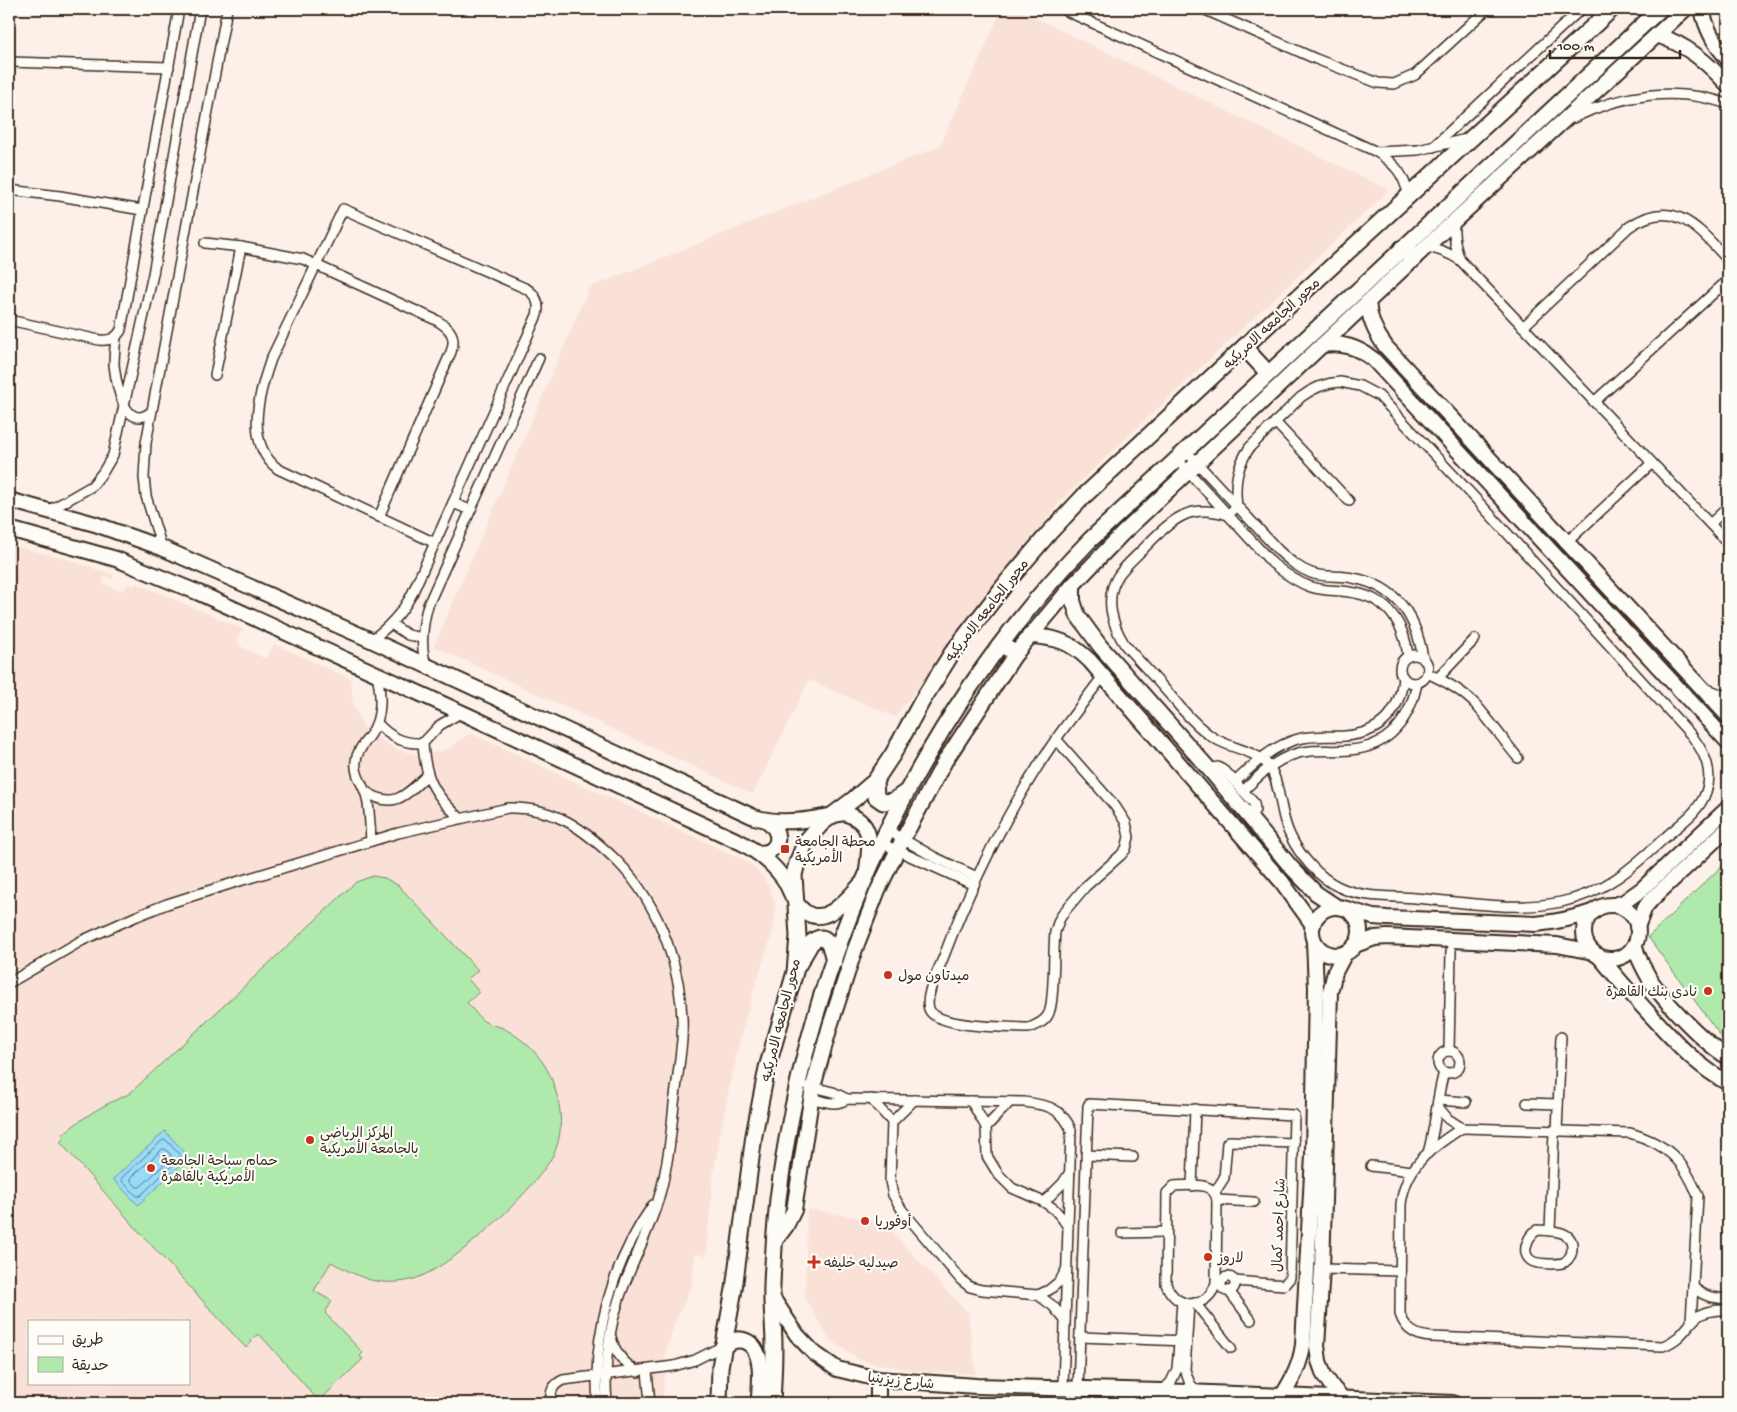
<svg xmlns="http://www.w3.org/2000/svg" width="1737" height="1412" font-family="'Gochi Hand','Playpen Sans Arabic',sans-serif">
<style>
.built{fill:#fae1d7;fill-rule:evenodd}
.green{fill:#b0e9ac;stroke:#768a65}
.water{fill:#97dbf9;stroke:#7294a1}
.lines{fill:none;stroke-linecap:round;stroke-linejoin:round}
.shore{stroke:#607176;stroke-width:1}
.street-casing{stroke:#3b2a1e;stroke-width:12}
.secondary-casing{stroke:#3b2a1e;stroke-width:18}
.primary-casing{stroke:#3b2a1e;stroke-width:19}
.street{stroke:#fdfcf7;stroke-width:9}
.secondary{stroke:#fdfcf7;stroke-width:14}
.primary{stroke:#fdfcf7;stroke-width:15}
.poi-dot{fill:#c8321e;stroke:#fdfcf7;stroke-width:2}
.labels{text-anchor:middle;stroke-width:4.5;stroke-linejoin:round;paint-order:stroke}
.street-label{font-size:14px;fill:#3b2a1e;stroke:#fdfcf7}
.poi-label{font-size:14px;fill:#3b2a1e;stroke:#fdfcf7;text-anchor:start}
</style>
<rect width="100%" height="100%" fill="#fcf0e8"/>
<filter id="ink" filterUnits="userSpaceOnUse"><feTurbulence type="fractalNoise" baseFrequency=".02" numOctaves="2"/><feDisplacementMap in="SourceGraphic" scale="10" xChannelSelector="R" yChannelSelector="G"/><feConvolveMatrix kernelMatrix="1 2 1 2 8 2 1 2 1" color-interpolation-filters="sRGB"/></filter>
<g filter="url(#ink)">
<g class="built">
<path d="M1002 9H1017L1389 190 1063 498 895 717 809 680 753 794 434 646 589 288 940 146Z"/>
<path d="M9 545 63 558 114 575 113 579 105 576 103 584 124 591 127 584 134 586 136 583 243 629 237 640 240 646 266 659 274 644 351 679 353 702 362 725 371 734 395 749 418 755V759H427V754L448 749 470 733 742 859 752 865 763 876 771 891 775 905 774 928 755 986 739 1043 726 1103 713 1175 706 1256 695 1254 692 1285 674 1325 665 1356 663 1403H9ZM29 1321H189V1383H29Z"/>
<path d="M807 1209 882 1222 968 1313 976 1374 914 1371 860 1360 829 1339 805 1298Z"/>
</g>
<g class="green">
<path d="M1728 860V1046L1648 937Z"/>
<path d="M373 876 385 878 399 886 478 970 468 979 479 992 467 1003C473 1008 479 1019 485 1022 491 1025 498 1026 503 1028 526 1040 545 1059 553 1083 561 1104 564 1130 555 1151 540 1187 445 1276 406 1281 373 1286 358 1276 331 1262L314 1291 332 1301 325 1313 363 1353 360 1356 363 1359 319 1401 260 1335H257L251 1340 252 1342 246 1348 142 1235 60 1142 64 1138 62 1135C83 1117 104 1104 129 1094L356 882Z"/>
</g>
<path class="water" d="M165 1131 189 1157 138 1205 113 1179Z"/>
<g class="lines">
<g class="shore">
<path d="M163 1140H166L180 1155V1158L140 1196H137L122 1181V1178Z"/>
<path d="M163 1149H165L171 1155V1158L140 1187H137L131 1181V1178Z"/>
</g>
<defs>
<g id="street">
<path d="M1062 9 1377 152C1396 165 1403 173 1409 196"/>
<path d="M1203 9 1316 59 1378 83 1394 84 1415 75 1487 9"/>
<path d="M9 62 169 67"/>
<path d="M1573 118C1622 94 1676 86 1728 104"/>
<path d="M1433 147 1581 9"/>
<path d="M1377 152 1418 150 1467 139"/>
<path d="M9 190 60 196 142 210"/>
<path d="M1454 222C1453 236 1455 247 1460 260"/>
<path d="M205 243 241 247 303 259 436 320C450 328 457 336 451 352L379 517"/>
<path d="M1426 247C1440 249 1449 253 1460 260L1728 543"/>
<path d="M9 320 99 340C109 341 116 339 121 330L179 9"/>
<path d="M1523 327 1629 227C1674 196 1698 228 1728 260"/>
<path d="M116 337C115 346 114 355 114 365 116 382 124 433 151 412"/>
<path d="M215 375 241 247"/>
<path d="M1340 382 1360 386 1379 396 1475 498 1692 736C1704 752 1714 771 1706 792 1700 810 1683 822 1669 834 1635 865 1608 892 1561 902 1513 912 1463 902 1415 898 1391 896 1362 898 1339 887 1319 878 1299 855 1290 835 1285 825 1283 814 1281 804 1278 791 1276 775 1268 765 1253 748 1226 749 1208 734 1194 723 1182 710 1171 696 1156 679 1140 662 1125 645 1112 625 1104 598 1118 576 1126 564 1138 555 1147 545 1173 519 1189 503 1228 515L1237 506C1234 483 1237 466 1250 447L1301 397C1313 388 1325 383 1340 382Z"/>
<path d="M1594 402 1728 280"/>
<path d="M1275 422 1349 501"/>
<path d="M1185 450 1279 551C1289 560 1298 568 1311 573 1324 578 1339 575 1353 578 1397 586 1416 616 1423 658"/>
<path d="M1176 458 1272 563C1284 573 1296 582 1311 587 1323 591 1336 590 1349 592 1385 596 1404 621 1408 656"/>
<path d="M453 503 470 510"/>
<path d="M50 510 92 486 103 472 113 455 153 274 200 9"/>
<path d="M1710 524 1728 507"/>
<path d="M1567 542 1652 463"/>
<path d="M162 548 146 496 144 477 146 443 227 9"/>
<path d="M391 624 408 635 422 638"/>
<path d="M371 640C388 628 402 613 412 594L537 315C540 304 537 296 527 289L343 209 271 359C259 393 244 443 278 469L435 543"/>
<circle cx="1414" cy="669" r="14"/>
<path d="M426 666C420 645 422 626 428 605L539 358"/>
<path d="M1427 673C1445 681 1463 691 1476 705 1491 722 1504 741 1518 758"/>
<path d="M1438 678 1475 639"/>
<path d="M1705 688 1728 697"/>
<path d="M377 723C390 737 403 744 423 743"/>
<path d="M1056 739 1115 806 1126 823 1129 837 1126 849 1121 855 1085 887 1064 912 1059 920 1055 932C1053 948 1055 1004 1048 1015 1044 1022 1037 1025 1029 1028 1010 1027 941 1028 930 1011 923 999 937 973 942 961 971 884 1009 807 1056 739 1072 717 1088 696 1104 675"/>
<path d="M1209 769 1218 767 1226 772 1254 803 1255 810 1250 817"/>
<path d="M1235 782C1254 764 1272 746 1298 739 1313 735 1329 737 1345 736 1381 733 1400 713 1403 677"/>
<path d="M365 791C394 811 406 795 427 775"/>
<path d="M1243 791C1258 777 1272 762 1292 755 1311 748 1330 752 1350 750 1389 747 1410 720 1417 683"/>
<path d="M460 818C434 795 425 778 423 743L440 725 462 712"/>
<path d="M887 830 934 857 977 877"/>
<path d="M371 841C370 827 370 812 367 798 364 785 354 775 356 761 357 750 365 743 371 734 383 716 381 694 377 674"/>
<path d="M881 843 974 885"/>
<path d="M9 983 81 941 137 916 167 904 233 883 398 833 508 808C554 806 584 829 616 860 662 906 685 976 682 1040 680 1061 677 1082 674 1104 671 1135 668 1166 659 1197 649 1232 631 1264 619 1299 608 1332 604 1368 607 1403"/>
<circle cx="1449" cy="1062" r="11"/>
<path d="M1449 1051 1451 951"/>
<path d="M809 1086 833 1092 847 1099"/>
<path d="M811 1098C823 1101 835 1107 847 1099L1024 1102C1046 1105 1062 1107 1071 1130L1063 1388"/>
<path d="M871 1099 892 1122"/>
<path d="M914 1100 892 1122 890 1181 893 1195 902 1210 961 1280 970 1287 982 1290 1038 1295 1049 1290 1060 1281 1066 1270"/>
<path d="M1438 1100 1466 1102"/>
<path d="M971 1101 986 1127 987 1156 998 1174 1012 1188 1044 1202 1054 1209 1062 1218 1068 1227"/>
<path d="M1527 1103 1558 1104"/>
<path d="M1438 1107 1448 1119 1462 1128 1630 1133C1667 1144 1684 1160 1698 1196L1691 1322"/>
<path d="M986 1127 1010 1102"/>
<path d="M1462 1128C1431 1148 1406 1165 1401 1204L1400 1314C1405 1329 1415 1336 1431 1337L1663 1346C1696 1333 1684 1308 1728 1310"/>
<path d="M1557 1132 1561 1037"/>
<path d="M1428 1153C1436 1126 1436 1099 1444 1072"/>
<path d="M1086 1155 1133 1157"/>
<path d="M1371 1166 1412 1171"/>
<path d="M1174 1186C1189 1186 1214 1180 1217 1200L1216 1283C1208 1310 1176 1311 1166 1284L1167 1193Z"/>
<path d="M1192 1186 1195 1109"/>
<path d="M1215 1192 1224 1178 1227 1143 1229 1141 1294 1143"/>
<path d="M1217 1200 1254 1202"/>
<path d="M1044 1202 1063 1183 1070 1172"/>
<path d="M1537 1230C1550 1231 1574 1229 1572 1249 1572 1254 1569 1259 1565 1262 1560 1265 1539 1264 1534 1262 1519 1256 1527 1237 1537 1230Z"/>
<path d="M1550 1231 1554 1132"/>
<path d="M1122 1233 1166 1232"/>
<path d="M1322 1269 1400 1271"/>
<circle cx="1228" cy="1284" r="7"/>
<path d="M1693 1287C1704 1297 1714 1298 1728 1299"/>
<path d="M1229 1291 1251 1320"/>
<path d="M1038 1295 1053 1306 1065 1320"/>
<path d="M1195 1303 1231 1348"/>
<path d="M1189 1304 1185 1370 1190 1384 1199 1393"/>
<path d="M611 1337C615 1353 624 1364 638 1372"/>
<path d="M1080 1337 1186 1341"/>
<path d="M647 1371 650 1403"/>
<path d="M1078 1389 1088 1106 1089 1104 1294 1115 1290 1278 1284 1285 1235 1281"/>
<path d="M1162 1391 1171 1382 1177 1369 1182 1302"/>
<path d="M551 1403C550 1392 552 1385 563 1380L674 1366 695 1360 723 1346"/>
<path d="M598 1403C592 1333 613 1262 653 1205"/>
</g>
<g id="secondary">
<path d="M1702 9C1706 29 1714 44 1728 59"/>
<path d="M1657 35C1687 45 1707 62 1728 85"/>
<path d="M1368 302C1369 320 1376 334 1386 347L1728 716"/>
<path d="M1322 345C1342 342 1357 347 1373 359L1728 742"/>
<path d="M9 500 95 524 162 548 371 640 754 817C784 826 815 819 844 813 875 822 870 845 867 870"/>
<path d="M9 529 116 559 199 593 467 715 742 843C758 852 772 863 783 878 789 886 791 897 798 905 821 934 847 899 863 882"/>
<path d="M1073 585V601L1078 616 1100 646 1209 769 1291 867 1316 893 1337 907"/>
<path d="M1029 636C1056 637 1071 642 1090 661L1282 882 1313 925"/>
<path d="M759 853C781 853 783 831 766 820"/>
<path d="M1614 905 1624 902 1642 889 1728 808"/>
<circle cx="1611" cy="932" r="27"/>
<circle cx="1336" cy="931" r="24"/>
<path d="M1347 909 1373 917 1387 918 1536 924C1557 922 1575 918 1595 911"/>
<path d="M1637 927 1645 907 1652 899 1728 828"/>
<path d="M1355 945 1375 938 1387 937 1557 945 1593 952"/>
<path d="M1634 946C1639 959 1645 972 1653 984 1668 1005 1706 1045 1728 1057"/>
<path d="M1599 956C1618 979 1637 1001 1658 1023 1680 1047 1699 1067 1728 1083"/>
<path d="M774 1242 786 1226 794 1210 813 1087 830 1026 855 949 878 890 903 839 945 761 1016 653 1073 585 1122 534 1426 247 1685 9"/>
<path d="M772 1297 797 1335 814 1353 837 1369 878 1379 976 1386 1162 1391 1453 1403"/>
<path d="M1282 1396C1293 1379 1300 1365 1303 1345L1313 1155 1316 988 1314 941"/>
<path d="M1343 1399 1333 1388 1324 1375 1319 1361 1317 1346 1322 1269 1330 992 1335 972 1345 953"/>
<path d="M878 1403V1379"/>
</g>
<g id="primary">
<path d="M1402 248 1413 260"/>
<path d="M1244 347 1268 373"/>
<path d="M1001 645 1016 653"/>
<path d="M875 781 876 797 883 802 893 801 906 792"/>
<path d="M797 967 811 943C827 928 832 950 834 962"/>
<path d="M723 1346C730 1341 737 1338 745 1341 766 1349 760 1386 759 1403"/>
<path d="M719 1403 720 1367 734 1289 754 1135 767 1068 795 972 798 936 794 875 797 863 806 841 822 823 854 799 875 781 893 754 922 701 952 653 1007 582 1049 533 1084 496 1244 347 1612 9"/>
<path d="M772 1403C773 1384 774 1365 774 1346 774 1326 771 1305 772 1285 773 1256 775 1228 778 1199 808 955 917 718 1089 541L1660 9"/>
</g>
</defs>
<use href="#street" class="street-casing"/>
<use href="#secondary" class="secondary-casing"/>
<use href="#primary" class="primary-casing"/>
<use href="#street" class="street"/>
<use href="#secondary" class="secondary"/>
<use href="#primary" class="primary"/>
</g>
</g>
<g class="poi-dot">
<rect x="780" y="844" width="10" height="10" rx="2.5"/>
<circle cx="888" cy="975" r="5"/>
<circle cx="1708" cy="991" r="5"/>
<circle cx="310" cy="1140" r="5"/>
<circle cx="151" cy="1168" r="5"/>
<circle cx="865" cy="1221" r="5"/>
<circle cx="1208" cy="1257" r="5"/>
<path d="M811.5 1254.5h5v5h5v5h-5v5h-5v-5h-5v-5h5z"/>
</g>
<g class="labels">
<g class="street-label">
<text transform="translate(1271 323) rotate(-43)" y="5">محور الجامعه الامريكيه</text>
<text transform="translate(986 610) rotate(-52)" y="5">محور الجامعه الامريكيه</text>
<text transform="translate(780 1020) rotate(-76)" y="5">محور الجامعه الامريكيه</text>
<text transform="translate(1278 1225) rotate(-88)" y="5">شارع احمد كمال</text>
<text transform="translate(901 1380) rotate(6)" y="5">شارع زيزينيا</text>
</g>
<g class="poi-label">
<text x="795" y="846">محطة الجامعة<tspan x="795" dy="16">الأمريكية</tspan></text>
<text x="898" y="980">ميدتاون مول</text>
<text x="1698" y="996" text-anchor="end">نادى بنك القاهرة</text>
<text x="320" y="1137">المركز الرياضي<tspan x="320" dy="16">بالجامعة الأمريكية</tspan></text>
<text x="161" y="1165">حمام سباحة الجامعة<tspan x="161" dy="16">الأمريكية بالقاهرة</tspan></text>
<text x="875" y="1226">أوفوريا</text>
<text x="1218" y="1262">لاروز</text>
<text x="824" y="1267">صيدليه خليفه</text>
</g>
</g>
<rect width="1737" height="1412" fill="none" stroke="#fdfcf7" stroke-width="30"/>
<rect x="15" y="15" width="1707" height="1382" fill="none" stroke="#3b2a1e" stroke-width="2" filter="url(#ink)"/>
<rect x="28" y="1320" width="162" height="65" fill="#fdfcf7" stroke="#afa8a0"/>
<rect x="38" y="1336" width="25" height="8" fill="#fdfcf7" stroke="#afa8a0"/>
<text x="72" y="1344" font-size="15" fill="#3b2a1e">طريق</text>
<rect x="38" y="1357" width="25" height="15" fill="#b0e9ac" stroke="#afa8a0"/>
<text x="72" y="1370" font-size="15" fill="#3b2a1e">حديقة</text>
<path d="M1550 50v8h130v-8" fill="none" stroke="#3b2a1e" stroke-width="2.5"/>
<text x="1557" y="50" font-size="15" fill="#3b2a1e" stroke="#fdfcf7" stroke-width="4" paint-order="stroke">100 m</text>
</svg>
